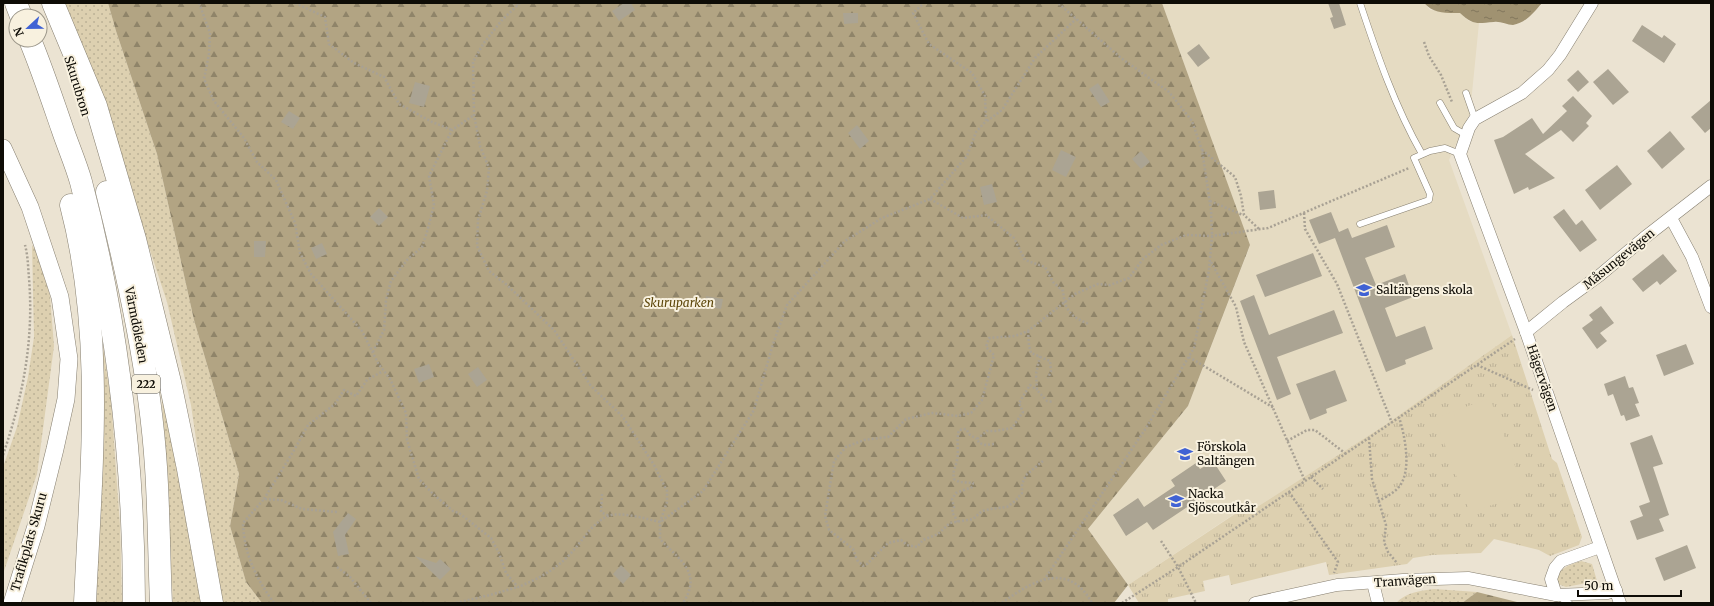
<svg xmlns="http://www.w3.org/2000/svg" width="1714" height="606" font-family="Merriweather,serif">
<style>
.built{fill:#e5dbc2}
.grass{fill:url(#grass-dots)}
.forest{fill:url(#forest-firs)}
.park{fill:url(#park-tufts)}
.pitch{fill:#ddd0b0}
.water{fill:url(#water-ripples)}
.building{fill:#aba493}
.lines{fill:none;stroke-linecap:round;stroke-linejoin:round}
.lane-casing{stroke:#867f70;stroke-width:7}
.street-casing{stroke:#867f70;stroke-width:13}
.secondary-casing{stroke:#867f70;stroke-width:18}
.highway-casing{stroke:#867f70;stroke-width:23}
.path{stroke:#a8a194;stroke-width:2.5;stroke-dasharray:2 2;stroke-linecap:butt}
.lane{stroke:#fff;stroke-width:6}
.street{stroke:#fff;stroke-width:12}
.secondary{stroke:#fff;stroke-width:17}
.highway{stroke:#fff;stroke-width:22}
.labels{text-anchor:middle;stroke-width:4;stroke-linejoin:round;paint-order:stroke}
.shield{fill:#f8f1df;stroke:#545147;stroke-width:1}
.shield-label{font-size:11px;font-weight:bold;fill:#0e0c06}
.street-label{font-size:12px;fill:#0e0c06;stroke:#f8f1df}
.poi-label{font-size:12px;fill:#0e0c06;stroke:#f8f1df;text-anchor:start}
.park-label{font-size:12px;font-style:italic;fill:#5d470a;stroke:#f8f1df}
</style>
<defs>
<pattern id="grass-dots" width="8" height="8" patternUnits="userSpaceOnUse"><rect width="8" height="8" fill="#ddd0b0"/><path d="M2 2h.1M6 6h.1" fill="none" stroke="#bcb196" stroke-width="1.8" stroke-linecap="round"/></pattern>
<pattern id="forest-firs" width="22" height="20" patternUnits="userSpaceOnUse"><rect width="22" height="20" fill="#b2a483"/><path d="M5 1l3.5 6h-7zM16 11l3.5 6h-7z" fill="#8f8469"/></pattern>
<pattern id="park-tufts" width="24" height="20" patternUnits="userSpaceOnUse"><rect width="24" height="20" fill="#ddd0b0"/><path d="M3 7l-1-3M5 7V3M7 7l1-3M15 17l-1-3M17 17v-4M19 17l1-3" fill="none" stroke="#bcb196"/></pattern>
<pattern id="water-ripples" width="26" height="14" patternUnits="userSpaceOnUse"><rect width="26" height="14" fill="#a09271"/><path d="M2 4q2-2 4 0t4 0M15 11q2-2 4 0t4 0" fill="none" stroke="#81765b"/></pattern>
</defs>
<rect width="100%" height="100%" fill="#ebe3d2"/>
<path class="built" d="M1162 3H1424L1430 10 1461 13 1469 21 1479 23 1470 113 1449 160 1512 335 1385 425 1257 507 1252 502 1128 585 1088 529 1188 406 1250 246Z"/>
<g class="grass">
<path d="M61 3H108L116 31 157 154 194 320 239 474 230 526 246 582 262 603H220L191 405 167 302 120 159Z"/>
<path d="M32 245 44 263 50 296 54 346 37 474 3 574V467L17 427 28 377 34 337Z"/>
<path d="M93 284 111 400 120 526 122 603H94Z"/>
<path d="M162 398 184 492 204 603H173Z"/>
<path d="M1581 561 1592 564 1597 581 1566 587 1558 584C1554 569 1570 565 1581 561Z"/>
<path d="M1434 589 1477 592 1462 603H1396C1407 592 1419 591 1434 589Z"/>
</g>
<g class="forest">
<path d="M108 3H1162L1250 245 1188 406 1088 529 1128 585 1114 603H262L246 582 230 526 239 474 194 320 157 154 116 31Z"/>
<path d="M1477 592 1521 603H1462Z"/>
</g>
<path class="park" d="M1512 335 1552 459 1557 463 1582 537 1579 545 1550 556 1539 550 1494 539 1481 553 1432 555 1413 558 1407 564 1329 575 1326 562 1231 585 1229 575 1203 581 1205 591 1168 599V603H1139L1128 585 1253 502 1257 507 1385 425Z"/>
<path class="pitch" d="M1490 398 1525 493 1470 513 1435 418Z"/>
<path class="water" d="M1424 3H1542C1534 12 1526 23 1513 25 1507 25 1500 21 1494 22 1477 23 1474 26 1460 13 1446 13 1434 14 1424 3Z"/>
<g class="building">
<path d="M624 3H631L635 10 619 21 612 11Z"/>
<path d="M1328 3H1339L1346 25 1334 29 1330 18 1333 17Z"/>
<path d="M843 13H858V23L844 24Z"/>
<path d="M1642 25 1662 38 1664 35 1676 44 1664 63 1632 41Z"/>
<path d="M1199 44 1210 58 1198 67 1187 53Z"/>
<path d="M1608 69 1629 92 1613 105 1593 82Z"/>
<path d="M1578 70 1589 82 1578 92 1567 80Z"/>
<path d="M415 82 430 86 424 107 409 103Z"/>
<path d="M1098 83 1110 102 1101 107 1089 89Z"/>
<path d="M1573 96 1592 116 1586 123 1589 126 1573 142 1561 130 1525 154 1555 178 1529 190 1528 187 1514 194 1494 140 1503 137 1532 118 1543 134 1567 111 1562 106Z"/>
<path d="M1711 100V128L1705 133 1691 117Z"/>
<path d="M289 111 300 118 293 129 281 122Z"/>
<path d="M857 125 869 141 860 149 848 133Z"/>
<path d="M1670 131 1685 149 1662 169 1647 151Z"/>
<path d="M1061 150 1076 157 1066 177 1052 170Z"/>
<path d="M1141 151 1150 162 1141 169 1132 159Z"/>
<path d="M1617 165 1632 184 1600 210 1585 190Z"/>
<path d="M992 184 997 202 984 205 980 187Z"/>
<path d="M1274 190 1276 208 1260 210 1258 192Z"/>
<path d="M379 208 388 217 379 226 370 217Z"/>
<path d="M1564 209 1576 225 1582 220 1597 240 1580 252 1553 217Z"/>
<path d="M1331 212 1339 232 1348 228 1352 238 1387 225 1395 247 1365 258 1376 285 1405 274 1413 297 1385 308 1396 337 1425 326 1433 349 1405 360 1406 364 1386 372 1335 238 1319 244 1309 220Z"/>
<path d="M254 241H266L265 257H254Z"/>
<path d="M322 243 327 254 316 259 311 248Z"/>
<path d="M1313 253 1322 276 1265 297 1256 275Z"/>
<path d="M1663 254 1677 271 1660 285 1657 281 1643 292 1632 279Z"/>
<path d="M1254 295 1269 335 1334 310 1343 333 1277 357 1291 394 1277 400 1240 301Z"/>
<path d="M706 296 723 299 721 309 704 306Z"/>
<path d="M1601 306 1614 323 1600 333 1607 341 1597 349 1582 328 1593 320 1589 315Z"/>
<path d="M1686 344 1694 364 1664 376 1656 355Z"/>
<path d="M429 364 434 377 419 383 414 369Z"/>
<path d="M478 367 487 380 477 387 468 374Z"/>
<path d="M1335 370 1347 401 1326 409 1327 413 1310 420 1296 384Z"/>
<path d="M1625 376 1629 388 1633 387 1639 403 1635 404 1640 416 1626 421 1624 415 1621 416 1613 394 1608 396 1604 384Z"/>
<path d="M1652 435 1663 464 1653 467 1669 515 1659 519 1664 531 1637 540 1630 521 1643 516 1639 506 1650 502 1630 443Z"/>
<path d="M1213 461 1226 481 1153 530 1147 522 1126 536 1113 515 1138 498 1144 507 1175 486 1171 480 1196 463 1200 469Z"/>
<path d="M348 513 356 519 345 535 349 554 338 556 333 532Z"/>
<path d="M1687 545 1696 568 1664 581 1655 558Z"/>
<path d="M415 556 436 563 440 559 451 569 440 580Z"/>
<path d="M621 565 631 575 623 584 613 574Z"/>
</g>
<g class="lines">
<defs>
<g id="lane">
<path d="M1360 3C1377 54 1395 107 1422 154"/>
<path d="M1466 93 1475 119"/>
<path d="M1440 103 1454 128 1466 135"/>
<path d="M1360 224 1429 200 1430 194 1414 158 1430 151 1445 148 1460 154"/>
<path d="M1559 597 1569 603"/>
</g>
<g id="street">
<path d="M1592 3 1560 55 1548 70 1522 93 1475 119 1469 128 1460 154 1526 332 1620 603"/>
<path d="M1671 218 1692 257 1711 307"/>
<path d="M1526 332 1563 302 1600 275 1644 238 1711 186"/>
<path d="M1373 583 1378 603"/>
<path d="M1556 595 1551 579 1555 568 1561 561 1600 547"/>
<path d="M1255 603 1337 585 1403 580 1468 578 1556 595 1608 593 1616 590"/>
</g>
<path id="secondary" d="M3 148 30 207 60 297 69 359 66 399 55 449 36 526 12 603"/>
<g id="highway">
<path d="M16 3 21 16"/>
<path d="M53 3 96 106 135 239 170 382 188 469 212 603"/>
<path d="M30 40C42 69 52 99 62 128 68 146 76 164 81 182 117 319 134 461 134 603"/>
<path d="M107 192C129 280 150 375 156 467 159 512 159 558 161 603"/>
<path d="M71 205C105 335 91 471 85 603"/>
</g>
</defs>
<use href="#lane" class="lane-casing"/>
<use href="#street" class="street-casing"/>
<use href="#secondary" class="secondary-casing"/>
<use href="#highway" class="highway-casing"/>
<g class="path">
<path d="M199 3 210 33 209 54 204 79 214 101 244 138 257 162 276 180 295 223 300 253 311 274 362 331 378 363 390 379 406 413 407 440 419 479 433 494 453 511 459 513 491 538 499 553 506 573 518 587C538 579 557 569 572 552 584 539 591 524 608 516 620 511 647 519 660 522L703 491 754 410 773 344 787 305 845 241 882 218 930 199 967 156 976 132 986 121 985 96 972 73 929 44 913 13 924 3"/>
<path d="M295 3 325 17 329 44 354 63 384 77 399 104 432 122 452 130"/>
<path d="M513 3 518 5"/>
<path d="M520 3 502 20 483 44 473 62 474 115 480 146 489 168 487 191 478 220 477 246 489 271 507 285 554 330 591 386 623 417 654 465 667 491V502L660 522V539C679 560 703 572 683 603"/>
<path d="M1424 42 1429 56 1441 75 1452 102"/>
<path d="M987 121 1002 110 1035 58 1076 19"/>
<path d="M1202 150 1235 177 1241 196 1244 215 1259 229"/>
<path d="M930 199 963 218 986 215 1014 238 1025 260 1045 267 1053 282 1063 291C1065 311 1071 317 1089 324"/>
<path d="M1210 201 1243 215"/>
<path d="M1304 213 1305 229 1337 284 1392 423"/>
<path d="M1211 262 1236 307 1244 342 1305 481"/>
<path d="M1028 331 1029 345 1031 353 1050 361 1051 371 1048 378"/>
<path d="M373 352 384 330 386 300 391 281 407 260 422 247 427 232 434 205 429 176 452 130 474 115"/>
<path d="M1040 356 1036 374 1037 390 1047 401 1053 402"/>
<path d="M1189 357 1274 408"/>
<path d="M1477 365 1533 390"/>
<path d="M1369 438 1372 479 1386 525 1384 542 1388 552 1397 563"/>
<path d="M1287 441 1307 430H1315L1346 454"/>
<path d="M994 444 986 445 979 443 977 439 987 431H995L1012 428 1023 412 1019 403 1030 385 1037 390"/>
<path d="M3 455C23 396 34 341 29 278 28 267 28 256 25 245"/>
<path d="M1043 461 1026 475 1022 484V493L1015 501 1007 507 991 509 982 511 973 519 950 523 938 534 923 540 917 547 907 545 901 540 888 543 867 564 863 566 857 560 853 549 829 530 825 516 834 461 846 447 864 440 888 437 906 419 932 413 958 416 971 413 982 400 994 355 986 347 989 338 1015 336 1028 331 1075 294 1098 284 1110 285 1129 278 1143 259 1161 245 1186 235 1212 236 1268 228 1409 168"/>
<path d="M1311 477 1323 489"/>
<path d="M1289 492 1338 562 1334 573"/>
<path d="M602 494 601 512 609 516"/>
<path d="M264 499 293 452 308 425 335 404 344 390 356 396 367 380 383 371"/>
<path d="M1378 501C1384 498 1392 494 1397 489 1413 474 1405 436 1399 417"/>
<path d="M958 522 952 512 954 507 952 499 956 493 972 487 973 483 959 482 954 479C952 471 956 467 957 460 959 449 956 440 959 430L966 429 970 435 977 439"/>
<path d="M1161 541 1178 567 1196 603"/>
<path d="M337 567 350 577 371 603"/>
<path d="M1044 580 1146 428 1194 348 1209 270 1212 236 1211 210 1202 150 1192 121 1169 92 1121 58 1058 3"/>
<path d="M274 603C256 578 244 554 243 523L264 499 281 500 302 509 337 512"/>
<path d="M456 603 490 595 518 587"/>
<path d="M1002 603C1032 581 1068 560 1092 603"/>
<path d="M1122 603 1178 567 1515 339"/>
</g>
<use href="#lane" class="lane"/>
<use href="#street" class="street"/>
<use href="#secondary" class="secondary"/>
<use href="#highway" class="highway"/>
</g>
<defs>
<symbol id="school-bare" viewBox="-9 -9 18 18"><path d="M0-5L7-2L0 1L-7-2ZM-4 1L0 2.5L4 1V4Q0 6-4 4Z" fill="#4062d4" stroke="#f8f1df" stroke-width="2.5" paint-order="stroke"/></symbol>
</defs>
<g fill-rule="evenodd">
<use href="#school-bare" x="1353" y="279" width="22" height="22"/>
<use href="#school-bare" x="1174" y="443" width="22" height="22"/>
<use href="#school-bare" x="1165" y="490" width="22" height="22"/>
</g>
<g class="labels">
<rect class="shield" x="132" y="375" width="28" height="18" rx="3"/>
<g class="shield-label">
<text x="146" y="388">222</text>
</g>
<g class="street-label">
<text transform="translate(77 86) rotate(73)" y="4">Skurubron</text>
<text transform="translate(1619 259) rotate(-39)" y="4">Måsungevägen</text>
<text transform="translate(136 325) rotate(79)" y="4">Värmdöleden</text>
<text transform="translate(1542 378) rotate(71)" y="4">Hägervägen</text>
<text transform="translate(29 542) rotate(-74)" y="4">Trafikplats Skuru</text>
<text transform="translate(1405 581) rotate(-4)" y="4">Tranvägen</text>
</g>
<g class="poi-label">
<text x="1376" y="294">Saltängens skola</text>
<text x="1197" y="451">Förskola<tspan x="1197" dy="14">Saltängen</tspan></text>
<text x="1188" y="498">Nacka<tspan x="1188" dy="14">Sjöscoutkår</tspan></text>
</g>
<g class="park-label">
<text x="679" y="307">Skuruparken</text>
</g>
</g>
<rect width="1714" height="606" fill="none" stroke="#0e0c06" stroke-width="8"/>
<g transform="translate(28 28) rotate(248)"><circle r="19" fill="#f8f1df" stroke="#9a9588"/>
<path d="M0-3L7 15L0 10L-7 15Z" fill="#4062d4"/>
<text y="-6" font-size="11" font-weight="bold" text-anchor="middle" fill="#0e0c06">N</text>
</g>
<path d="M1578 590v6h103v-6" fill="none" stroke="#0e0c06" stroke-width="2"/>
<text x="1584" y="590" font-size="12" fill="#0e0c06" stroke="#f8f1df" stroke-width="3" paint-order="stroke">50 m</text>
</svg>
